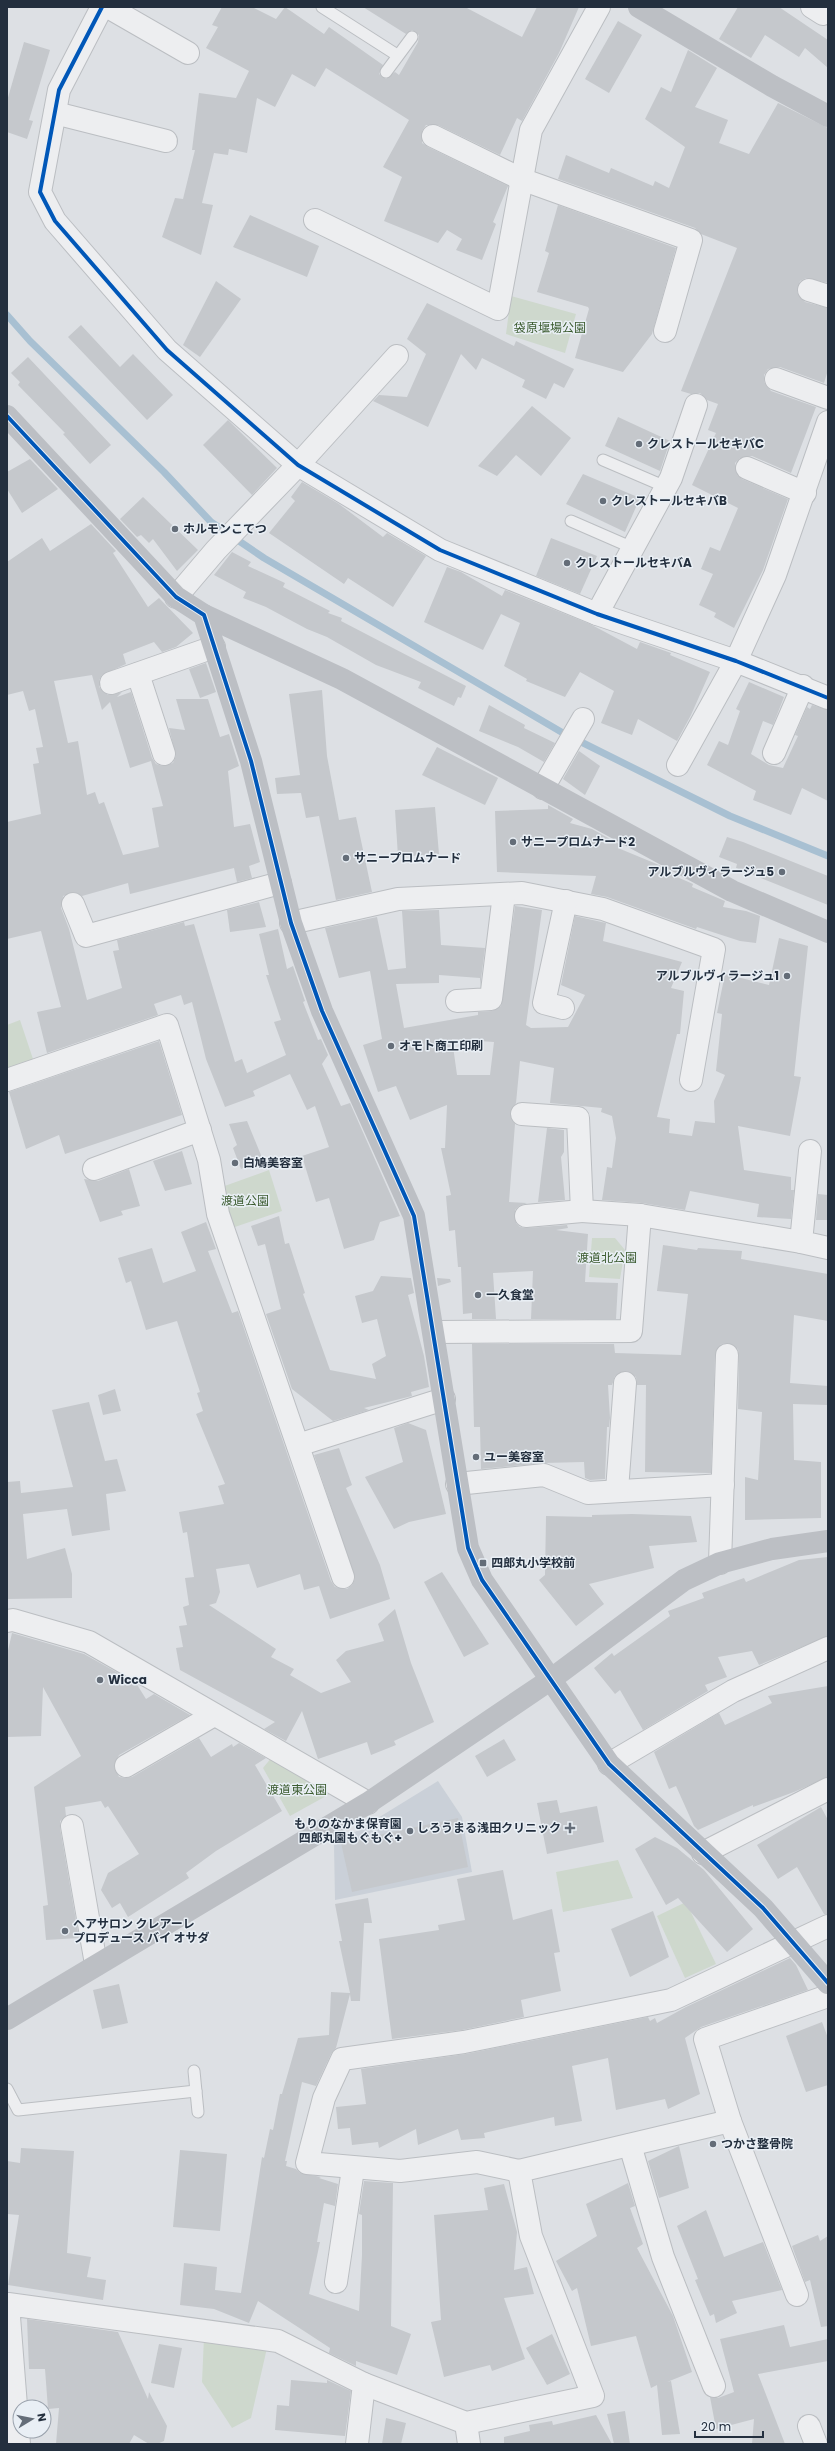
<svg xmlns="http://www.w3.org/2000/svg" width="835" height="2451" font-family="Poppins,'Noto Sans JP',sans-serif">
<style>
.built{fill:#cad0d8}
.green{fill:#ced8cd}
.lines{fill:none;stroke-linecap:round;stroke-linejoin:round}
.stream{stroke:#a8c0d2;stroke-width:7}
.building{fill:#c5c8cc;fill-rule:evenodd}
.lane-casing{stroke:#bbbec2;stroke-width:13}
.street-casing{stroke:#bbbec2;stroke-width:24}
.lane{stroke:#edeef0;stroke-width:11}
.street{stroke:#edeef0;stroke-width:22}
.secondary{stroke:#bcbfc4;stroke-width:22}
.cycleway-casing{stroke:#e9eff5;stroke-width:6}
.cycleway{stroke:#0057b8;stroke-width:4}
.poi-dot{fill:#646d78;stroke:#e9eff5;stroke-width:1.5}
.labels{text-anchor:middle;stroke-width:3;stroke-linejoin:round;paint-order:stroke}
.park-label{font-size:12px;fill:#3b5b2f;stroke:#e9eff5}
.poi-label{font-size:12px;font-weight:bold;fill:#232f3e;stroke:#e9eff5;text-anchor:start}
</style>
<rect width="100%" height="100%" fill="#dde0e4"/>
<path class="built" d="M438 1781 462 1817 472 1872 335 1900 334 1845Z"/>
<g class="green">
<path d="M511 296 576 314 565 353 506 334Z"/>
<path d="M20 1020 34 1062 7 1073V1025Z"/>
<path d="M269 1170 282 1211 229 1229 219 1188Z"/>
<path d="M592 1238H615L625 1250 620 1279 589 1277Z"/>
<path d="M272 1757 337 1790 290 1816 263 1768Z"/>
<path d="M618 1860 633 1898 563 1912 556 1872Z"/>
<path d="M686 1902 716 1964 685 1978 657 1916Z"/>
<path d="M204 2337 267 2348 251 2418 232 2428 202 2382Z"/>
</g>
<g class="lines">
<path class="stream" d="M7 315 30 341 164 472 211 522 264 558 563 733 730 816 828 856"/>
</g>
<g class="building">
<path d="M222 7H252L276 19 285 7 324 34 329 27 383 65 379 74 386 79 395 72 399 75 418 42 419 35 412 30 406 34 363 7H465L522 37 537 7H579L559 53 522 121 517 118 500 155 438 125H426L422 131V143L428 147 508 186 493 222 496 224 482 260 456 250 462 239 447 230 438 243 384 221 402 177 383 167 409 120 326 68 315 87 292 74 275 107 257 98 247 153 229 149 228 155 214 153 202 203 213 205 201 255 162 237 175 198 183 199 195 150H192L199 93 236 98 249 71 206 48 218 27 212 25Z"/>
<path d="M738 7H779L828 40V68L805 48 799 57 765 35 751 58 719 39Z"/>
<path d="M618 21 642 35 609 93 585 79Z"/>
<path d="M24 42 50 50 29 120 33 121 27 139 7 132V101Z"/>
<path d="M688 50 717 68 695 107 728 120 719 143 749 154 778 103 828 128V283L806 278 800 281 797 292 805 302 828 308V370L824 383 780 367 768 369 764 375V382L771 391 816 407 791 473 752 456 740 458 735 463 737 475 742 479 788 499 763 570 734 628 714 617 716 613 699 605 713 574 701 569 710 547 720 551 738 508 692 485 716 433 708 430 718 404 707 400 700 393 691 394 681 391 737 248 701 234 695 228 558 179 566 155 609 173 611 168 653 186 655 181 669 188 685 147 645 119 661 87 671 92Z"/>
<path d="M558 205 676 248 652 334 623 372 575 358 589 309 588 307 537 292 549 253 545 251Z"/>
<path d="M250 215 319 246 307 277 233 247Z"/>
<path d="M216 281 241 299 200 357 183 345Z"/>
<path d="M427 303 514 346 516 341 574 369 564 388 554 383 546 399 522 387 525 380 482 358 476 370 461 354 428 427 373 401 379 395 407 397 426 354 407 339Z"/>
<path d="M81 325 120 367 133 354 173 395 147 420 68 337Z"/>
<path d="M28 357 111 445 90 464 63 434 65 433 18 385 20 382 11 373Z"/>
<path d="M532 406 571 438 541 476 516 455 497 476 478 466Z"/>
<path d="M618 417 670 441 660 471 605 446Z"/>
<path d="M228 420 277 468 252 495 203 445Z"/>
<path d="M30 459 58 489 22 513 7 489V472Z"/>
<path d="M583 474 640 498 625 532 566 504Z"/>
<path d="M302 482 339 504 383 537 387 533 426 556 393 607 348 578 344 584 269 533 295 501 291 497Z"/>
<path d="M143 497 198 550 177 571 153 539 149 543 141 535 137 537 120 519Z"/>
<path d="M91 524 116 551 113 553 148 607 159 598 193 633 176 647 162 652 154 642 123 654 126 664 102 675 99 680V687L108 695 122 692 117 697 131 692 152 758 156 764 162 766 173 763 176 756 169 728 185 730 176 699H208L220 737 229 734 239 766 228 771 234 827 250 824 260 862 249 866 252 878 237 882 234 868 130 894 128 883 82 896 74 892 63 896 61 908 69 929 87 1000 122 988 113 951 119 950 117 940 184 922 185 926 194 924 235 1062 242 1059 247 1073 286 1055 274 1022 281 1020 266 975H269L259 934 278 929 287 969 293 966 305 1001 303 1002 318 1040 321 1039 328 1055 322 1064 341 1106 350 1103 400 1216 380 1222 374 1240 344 1249 329 1198 316 1202 302 1156 329 1147 315 1106 307 1110 290 1074 253 1091 255 1096 225 1107 206 1059 192 1002 184 1005 181 995 154 1004 158 1015 47 1053 37 1012 61 1007 41 931 7 939V822L41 814 33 764 39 763 36 748 43 747 35 709 29 711 23 691 7 695V562L42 538 50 551ZM92 675 102 710 110 702 130 768 151 761 163 806 152 808 159 847 123 855 104 802 99 804 95 792 87 795 78 741 68 743 54 681Z"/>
<path d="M551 538 597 556 580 594 536 576Z"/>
<path d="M232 552 251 562 248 566 285 583 283 587 330 611 328 613 342 618 341 621 466 686 461 698 458 697 454 706 418 688 421 682 376 665 327 637 307 629 266 607 243 598 246 592 214 575Z"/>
<path d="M447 567 461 572 502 596 505 590 590 624 637 649 640 642 671 653 670 655 710 672 691 715 677 741 638 719 632 735 601 723 614 691 580 672 565 697 526 681 527 679 504 666 520 623 501 614 483 650 424 622Z"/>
<path d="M206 663 216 692 200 698 189 669Z"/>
<path d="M749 682 784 697 773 725 763 721 751 754 769 765 783 768 798 736 795 735 807 707 810 709 812 705 828 710V801L802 788 791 815 753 800 756 791 707 765 719 741 728 745 740 711 736 709Z"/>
<path d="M322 690 327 756 339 820 356 817 372 892 336 900 319 816 306 818 301 793 277 794 275 778 300 775 289 694Z"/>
<path d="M489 705 525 725 524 728 555 743 544 762 518 747 479 731Z"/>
<path d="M437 747 498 778 485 805 422 775Z"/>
<path d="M579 751 600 766 585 795 563 779Z"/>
<path d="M548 805 573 819 570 823 592 829 619 844 618 848 659 865 669 871 668 873 693 884 692 887 725 901 723 907 746 911 760 916 756 943 740 941 697 927 696 929 607 897 591 894 596 876 497 872 495 811 548 809Z"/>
<path d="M435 807 439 854 398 857 395 810Z"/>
<path d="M727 837 743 842 828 876V905L736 868 737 864 719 857Z"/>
<path d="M259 902 266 927 230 932 227 910Z"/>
<path d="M515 906 542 910 526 1025 531 1028 568 1027 585 995 561 985 575 916 606 923 603 941 682 962 671 988 684 991 680 1034H677L657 1117 670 1119 669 1133 692 1136 695 1121 715 1123 714 1101 725 1075 716 1071 722 1014 717 1013 725 974 769 985 779 938 808 946 794 1076 801 1077 790 1136 738 1126 744 1170 791 1177V1190H794L791 1219 757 1217 759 1204 690 1191 685 1210 642 1203 602 1200 607 1167 612 1168 616 1138 612 1116 601 1112 602 1108 550 1103 554 1068 520 1061 516 1103 510 1113 515 1124 509 1202 527 1203 519 1206 515 1210 516 1223 520 1227 527 1228 567 1225 568 1228 556 1230 588 1234 585 1282 618 1283 616 1319H531L533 1271 493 1273 496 1319H472V1313L463 1314 461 1267H458L455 1230 449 1231 446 1196 451 1195 441 1148H445L447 1105 410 1120 396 1086 378 1092 363 1045 382 1039 370 971 339 978 325 928 377 917 388 970 406 968 402 911 439 910 441 945 485 948 480 987V978L439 975V983L396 984 404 1028 478 1015V1012L492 1011 501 1006ZM452 1039 494 1042 490 1075H457Z"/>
<path d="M159 1041 182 1115 65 1154 59 1135 26 1149 9 1092Z"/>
<path d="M247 1121 263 1160 241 1169 233 1148 237 1145 229 1124Z"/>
<path d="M547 1128 564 1130V1152L561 1157 565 1200 538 1202Z"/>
<path d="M182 1151 192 1184 165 1191 153 1161Z"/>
<path d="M129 1169 140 1206 121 1211 123 1215 100 1222 84 1179 98 1181Z"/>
<path d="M818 1194 828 1195V1220H816Z"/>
<path d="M279 1216 285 1244 289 1243 305 1293 303 1294 330 1370 376 1379 372 1364 386 1356 377 1319 362 1323 355 1296 373 1291 381 1276 411 1278 414 1293 408 1295 424 1356 429 1387 411 1392 412 1396 364 1408 369 1410 333 1421 292 1389 266 1314 281 1309 265 1244 258 1246 251 1226Z"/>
<path d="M206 1222 216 1249 208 1251 232 1313 238 1311 331 1581 335 1587 347 1589 352 1585 355 1579 314 1455 339 1448 352 1485 346 1488 380 1565 390 1599 330 1619 319 1586 304 1590 300 1574 257 1588 249 1564 216 1569 220 1592 216 1603 209 1605 276 1649 271 1657 294 1669 290 1675 321 1693 351 1682 336 1660 346 1651 384 1641 378 1624 395 1609 411 1663 434 1722 394 1741 396 1745 371 1755 367 1742 318 1759 302 1711 286 1741 264 1729 275 1722 180 1670 176 1648 183 1647 179 1626 187 1625 183 1607 189 1605 185 1578 194 1577 187 1532 183 1533 179 1512 224 1504 218 1486 225 1484 196 1414 203 1411 197 1393 200 1392 177 1321 146 1330 131 1281 126 1283 118 1258 152 1248 163 1283 196 1271 181 1232Z"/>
<path d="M663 1245 697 1250 698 1248 742 1251 741 1259 828 1274V1321L794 1315 790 1383 828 1386V1405L793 1404 794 1460 821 1462V1518L745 1520V1477L758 1480 762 1412 738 1409 739 1355 738 1349 728 1343 721 1344 715 1355 711 1473 645 1472 646 1385H637L636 1377 626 1371 615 1376 612 1385H608L610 1418 609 1427H607L605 1479 590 1480 585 1478 584 1462 543 1463 481 1469 480 1427H474L472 1344H614L615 1353 681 1355 688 1294 657 1291Z"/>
<path d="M437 1278 450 1279 451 1282 438 1286Z"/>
<path d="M115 1389 121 1411 103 1415 98 1395Z"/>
<path d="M89 1402 105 1461 117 1459 126 1491 106 1494 110 1530 72 1536 67 1509 23 1514 27 1559 65 1548 72 1574V1598L7 1599V1482L20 1481 21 1493 73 1487 52 1410Z"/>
<path d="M408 1423 426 1430 446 1514 409 1522 394 1529 365 1477 403 1462 394 1428Z"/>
<path d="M632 1514 691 1516 697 1542 649 1546 654 1568 589 1584 604 1604 576 1626 539 1580 545 1575 546 1516 592 1517V1515Z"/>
<path d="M828 1557V1636L759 1665 752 1651 718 1657 727 1677 705 1685 708 1691 643 1730 620 1690 615 1694 594 1668 612 1653 614 1656 670 1616 668 1611 704 1598 702 1593 744 1578 746 1582 799 1560Z"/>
<path d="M442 1572 489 1644 464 1657 424 1582Z"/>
<path d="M12 1633 84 1654 136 1683 146 1699 154 1694 190 1715 119 1755 114 1766 119 1777 126 1778 132 1777 199 1738 211 1757 232 1744 233 1747 239 1743 266 1758 255 1765 282 1811 216 1851 186 1873 189 1878 128 1917 120 1903 112 1908 101 1890 108 1873 139 1854 108 1806 105 1808 101 1801 65 1807 66 1816 60 1821V1828L79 1938 46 1940 43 1906 48 1905 34 1787 81 1756 43 1687 41 1736 7 1737V1655Z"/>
<path d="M828 1686V1777L794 1792 753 1807V1805L698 1830 694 1826 676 1786 669 1789 654 1752 719 1713 725 1725 772 1703 768 1696Z"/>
<path d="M504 1739 516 1760 487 1777 475 1756Z"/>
<path d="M557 1800 560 1813 597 1806 604 1842 547 1854 537 1803Z"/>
<path d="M821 1807 828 1820V1914H824L797 1867 778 1879 757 1845Z"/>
<path d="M458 1818 468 1867 352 1892 341 1843Z"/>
<path d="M655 1837 677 1848 704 1870 753 1929 727 1952 678 1898 666 1905 635 1849Z"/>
<path d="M503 1870 513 1920 552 1909 560 1952 554 1953 561 1991 521 2000 524 2017 462 2030 392 2039 379 1939 439 1930 438 1925 465 1920 457 1879Z"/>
<path d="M368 1898 372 1923H364L360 2001H351L350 1994 336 2048 331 2054 316 2086 302 2082 285 2161H287L286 2166 296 2169 300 2173 321 2177 319 2178 338 2184 335 2206 324 2203 317 2242H320L309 2294 359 2311 362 2255V2215L359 2214 364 2181 393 2183 391 2326 411 2334 397 2375 356 2361V2366L329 2353 330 2348 258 2301 249 2323 214 2309 180 2305 184 2263 217 2267 215 2290 241 2293 262 2157 264 2158 270 2129 273 2130 280 2094H282L298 2038 329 2035 331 1992 350 1993 339 1941H342L335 1904Z"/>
<path d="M653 1911 669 1957 630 1977 611 1929Z"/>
<path d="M790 1958 796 1965 808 1990 701 2027 685 2038 700 2094 668 2109 665 2099 616 2110 608 2058 572 2066 582 2121 555 2126 554 2117 484 2133 485 2138 461 2140 458 2129 418 2145 416 2129 379 2148 378 2142 352 2145 350 2128 338 2129 336 2107 366 2104 361 2069 466 2054 648 2017 650 2021 655 2018 657 2023 686 2007Z"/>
<path d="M119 1984 128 2023 102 2029 93 1990Z"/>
<path d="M822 2022 828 2038V2085L806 2092 786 2036Z"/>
<path d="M679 2146 689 2188 659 2198 648 2161Z"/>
<path d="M21 2148 74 2151 67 2253 91 2257 87 2277 106 2280 103 2300 8 2285 19 2215 7 2214V2161L20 2163Z"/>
<path d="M180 2150 227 2154 220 2231 173 2227Z"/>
<path d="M628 2183 635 2206 630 2208 643 2244 637 2248 673 2316 692 2372 667 2382 671 2381 680 2434 662 2435 657 2385 651 2388 636 2336 591 2346 577 2288 572 2291 556 2261 597 2236 586 2204Z"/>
<path d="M504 2184 517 2232 514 2270 527 2267 534 2294 504 2298 525 2359 492 2371 490 2365 444 2377 431 2322 441 2320 434 2215 488 2210 484 2188Z"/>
<path d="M706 2210 724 2257 763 2242 782 2290 732 2301 737 2313 716 2323 714 2314 710 2316 695 2280 698 2279 677 2226Z"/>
<path d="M818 2235 820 2241 828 2236V2326L821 2327 810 2280 805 2282 792 2246Z"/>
<path d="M27 2319 118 2332 148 2399 149 2392 167 2426 164 2441 157 2444H149L134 2435 129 2444H56L59 2408 48 2409 45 2369H29Z"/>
<path d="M784 2325 790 2347 828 2339V2361L758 2374 785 2444H752L754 2419 716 2429 710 2397 718 2398 734 2392 720 2339Z"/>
<path d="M552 2334 570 2374 547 2385 526 2348Z"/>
<path d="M159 2344 182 2348 174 2388 151 2383Z"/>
<path d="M291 2380 327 2383V2380L351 2391 345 2436 275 2430 277 2405 289 2406Z"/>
<path d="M625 2411 630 2444H614L607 2414Z"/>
<path d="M596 2415 612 2444H504V2437L530 2431 529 2425 552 2421 553 2425Z"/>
<path d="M386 2418 406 2423 401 2444H382Z"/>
</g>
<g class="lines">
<defs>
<g id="lane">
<path d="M322 7 397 55"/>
<path d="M386 72 412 37"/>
<path d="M603 460 666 487"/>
<path d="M571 521 633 548"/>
<path d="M194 2071 198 2112"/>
<path d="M7 2089 18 2110 196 2091"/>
</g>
<g id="street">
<path d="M102 7 59 90 40 192 55 221 167 350 298 465 440 550 597 614 736 661 828 698"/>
<path d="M108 7 188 53"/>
<path d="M812 7 823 14 828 7"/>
<path d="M55 113 166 141"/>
<path d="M433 136 521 179 691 240 665 331"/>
<path d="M315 220 498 309 531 130 599 7"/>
<path d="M809 290 828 296"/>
<path d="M776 379 828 398"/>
<path d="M747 468 805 493"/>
<path d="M176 597 216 550 298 465 397 356"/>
<path d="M597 614 671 478 696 405"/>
<path d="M138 674 164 754"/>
<path d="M111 683 214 647"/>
<path d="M774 753 803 686"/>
<path d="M678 765 736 661 775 575 828 422"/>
<path d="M543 788 583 719"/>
<path d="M73 904 86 936 280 883"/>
<path d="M291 923 398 899 522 893 603 909 714 949 691 1080"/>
<path d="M457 1001 491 999 504 894"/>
<path d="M563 1008 544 1003 566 901"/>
<path d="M7 1080 167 1025 209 1160 218 1214 343 1577"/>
<path d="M522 1114 578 1118 582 1211 640 1215 801 1242"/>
<path d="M810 1151 801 1242 828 1248"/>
<path d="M94 1169 200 1130"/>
<path d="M526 1216 582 1211"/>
<path d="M435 1332 631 1331 640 1215"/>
<path d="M298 1445 444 1399"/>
<path d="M457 1484 544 1475 588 1493 723 1485"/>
<path d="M617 1490 625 1383"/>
<path d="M720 1563 727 1355"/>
<path d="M7 1621 13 1620 89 1642 368 1803"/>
<path d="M609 1764 733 1691 828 1648"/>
<path d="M126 1766 214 1715"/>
<path d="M72 1826 96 1964"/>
<path d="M703 1853 828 1789"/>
<path d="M730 2121 797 2295"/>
<path d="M630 2145 663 2257 714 2386"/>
<path d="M519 2171 477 2162 400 2171 307 2163 324 2098 342 2059 464 2042 671 2000 828 1926"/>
<path d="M336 2282 353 2169"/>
<path d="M364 2384 466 2423 593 2396 531 2236 519 2171 730 2121 705 2039 828 1996"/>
<path d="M466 2423 469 2444"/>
<path d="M809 2426 816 2444"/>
<path d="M19 2444 8 2304 278 2341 364 2384 357 2444"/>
</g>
</defs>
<use href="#lane" class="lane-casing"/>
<use href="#street" class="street-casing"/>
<use href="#lane" class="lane"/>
<use href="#street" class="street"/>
<g class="secondary">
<path d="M639 7 772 86 828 116"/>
<path d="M7 416 176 597 204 615 251 761 291 923 322 1011 414 1216 468 1548 482 1580 609 1764 763 1908 828 1983"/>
<path d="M204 615 342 679 732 891 828 932"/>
<path d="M7 2019 368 1803 550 1680 684 1580 720 1563 772 1549 828 1541"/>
</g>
<defs>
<g id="cycleway">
<path d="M102 7 59 90 40 192 55 221 167 350 298 465 440 550 597 614 736 661 828 698"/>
<path d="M7 416 176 597 204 615 251 761 291 923 322 1011 414 1216 468 1548 482 1580 609 1764 763 1908 828 1983"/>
</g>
</defs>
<use href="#cycleway" class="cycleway-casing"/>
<use href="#cycleway" class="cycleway"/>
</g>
<g class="poi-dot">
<circle cx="639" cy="444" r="4"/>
<circle cx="603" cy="501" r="4"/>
<circle cx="175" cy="529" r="4"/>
<circle cx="567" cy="563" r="4"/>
<circle cx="513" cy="842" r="4"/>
<circle cx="346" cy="858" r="4"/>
<circle cx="782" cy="872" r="4"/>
<circle cx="787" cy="976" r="4"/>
<circle cx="391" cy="1046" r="4"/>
<circle cx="235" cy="1163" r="4"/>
<circle cx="478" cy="1295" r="4"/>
<circle cx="476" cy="1457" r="4"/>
<rect x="479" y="1559" width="8" height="8" rx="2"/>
<circle cx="100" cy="1680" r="4"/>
<path d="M568 1822h4v4h4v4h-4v4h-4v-4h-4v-4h4z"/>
<circle cx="410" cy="1831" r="4"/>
<circle cx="65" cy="1931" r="4"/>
<circle cx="713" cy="2144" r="4"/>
</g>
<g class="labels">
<g class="park-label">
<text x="550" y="332">袋原堰場公園</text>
<text x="245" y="1205">渡道公園</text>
<text x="607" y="1262">渡道北公園</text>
<text x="297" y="1794">渡道東公園</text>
</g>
<g class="poi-label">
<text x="647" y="448">クレストールセキバC</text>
<text x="611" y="505">クレストールセキバB</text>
<text x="183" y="533">ホルモンこてつ</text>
<text x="575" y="567">クレストールセキバA</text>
<text x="521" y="846">サニープロムナード2</text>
<text x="354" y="862">サニープロムナード</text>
<text x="774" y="876" text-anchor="end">アルブルヴィラージュ5</text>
<text x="779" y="980" text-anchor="end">アルブルヴィラージュ1</text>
<text x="399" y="1050">オモト商工印刷</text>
<text x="243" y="1167">白鳩美容室</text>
<text x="486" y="1299">一久食堂</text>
<text x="484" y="1461">ユー美容室</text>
<text x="491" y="1567">四郎丸小学校前</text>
<text x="108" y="1684">Wicca</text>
<text x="402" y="1828" text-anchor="end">もりのなかま保育園<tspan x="402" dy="14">四郎丸園もぐもぐ+</tspan></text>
<text x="561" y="1832" text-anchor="end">しろうまる浅田クリニック</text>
<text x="73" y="1928">ヘアサロン クレアーレ<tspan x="73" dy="14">プロデュース バイ オサダ</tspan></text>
<text x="721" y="2148">つかさ整骨院</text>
</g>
</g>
<rect width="835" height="2451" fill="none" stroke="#232f3e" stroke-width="16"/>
<g transform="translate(32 2419) rotate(80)"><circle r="19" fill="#e9eff5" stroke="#9aa2ac"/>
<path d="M0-3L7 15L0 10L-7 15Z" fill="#646d78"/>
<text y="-6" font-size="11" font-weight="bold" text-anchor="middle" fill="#232f3e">N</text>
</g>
<path d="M695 2431v6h68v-6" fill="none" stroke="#232f3e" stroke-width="2"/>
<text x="701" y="2431" font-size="12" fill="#232f3e" stroke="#e9eff5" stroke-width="3" paint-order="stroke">20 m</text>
</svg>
